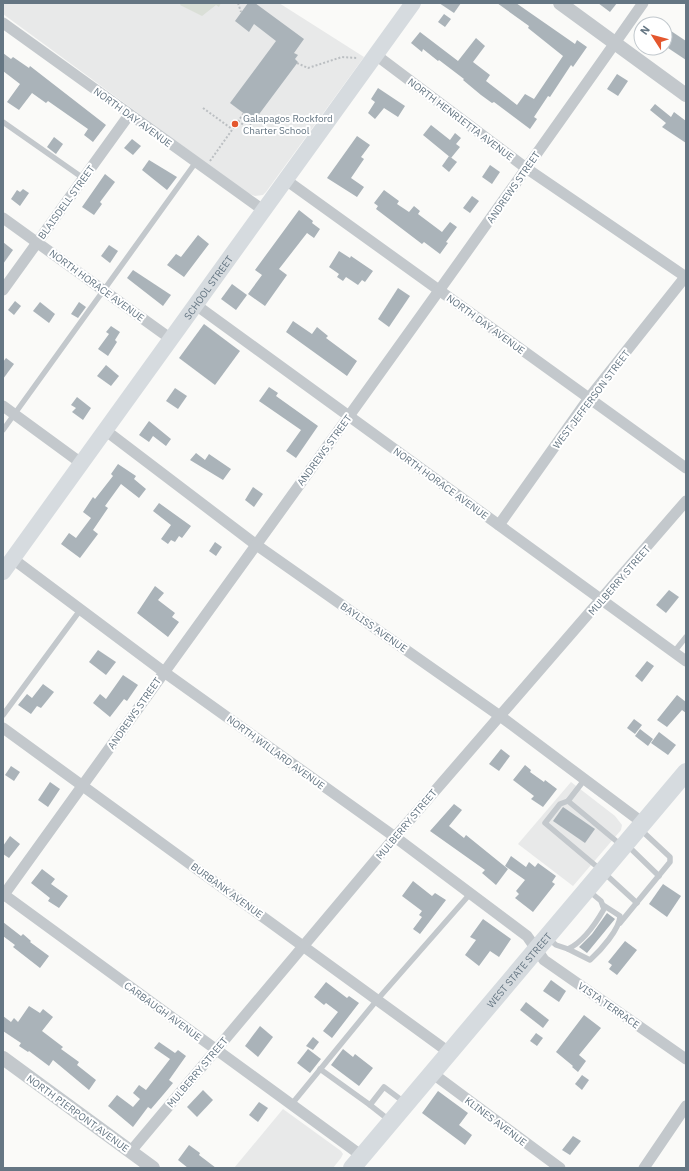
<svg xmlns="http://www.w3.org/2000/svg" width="689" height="1171" font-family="'IBM Plex Sans',sans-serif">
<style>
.built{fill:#e8e9e9}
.green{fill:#dadfd7}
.building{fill:#aab3b9}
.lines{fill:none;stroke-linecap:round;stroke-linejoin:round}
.path{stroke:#bbbfc2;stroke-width:2;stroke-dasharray:2 2;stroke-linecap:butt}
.service{stroke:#c3c8cc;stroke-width:5.5}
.minor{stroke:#c3c8cc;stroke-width:11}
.tertiary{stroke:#c3c8cc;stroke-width:14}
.secondary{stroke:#d6dbdf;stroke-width:16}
.primary{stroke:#d6dbdf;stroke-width:18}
.poi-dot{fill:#e4572e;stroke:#fff;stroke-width:1.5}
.labels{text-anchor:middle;stroke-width:4;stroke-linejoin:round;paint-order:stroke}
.street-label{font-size:10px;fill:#657683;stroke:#fff}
.poi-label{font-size:10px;fill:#657683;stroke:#fff;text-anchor:start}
</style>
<rect width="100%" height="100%" fill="#fafaf8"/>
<g class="built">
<path d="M3 3H279L364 57 266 192 263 195 255 196 247 193 3 14Z"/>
<path d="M571 782 615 816 622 825 621 830 573 886 518 844Z"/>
<path d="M283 1109 341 1151 343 1154 341 1158 333 1168H234Z"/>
</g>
<path class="green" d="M181 3H221L219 7 216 5 202 16 180 5Z"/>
<g class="building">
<path d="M248 3H255L304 39 294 53 298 55 295 59 298 62 254 121 230 103 276 41 254 24 249 32 235 21Z"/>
<path d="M439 3H461L454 13Z"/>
<path d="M497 3H516L575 44 577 40 587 47 573 67 571 65 550 97 548 96 534 117 537 119 530 129 494 102 492 103 481 95 463 80 464 79 439 60 438 61 423 49 422 52 411 43 420 32 458 61 476 38 485 46 473 62 490 75 486 81 517 105 525 94 534 99 563 56 528 28 529 26Z"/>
<path d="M598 3H617L610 12Z"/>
<path d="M444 14 451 19 445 27 438 22Z"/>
<path d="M665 27 686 41V60L665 46Z"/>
<path d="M3 53 11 59 13 57 29 68 30 66 106 125 93 142 84 135 88 129 48 101 46 103 32 93 19 110 7 102 20 84 3 71Z"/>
<path d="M617 74 628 81 618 96 607 89Z"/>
<path d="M378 88 405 106 398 117 384 108 375 119 368 113 375 102 371 99Z"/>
<path d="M655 104 671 117 674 112 686 121V143L662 127 666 123 650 110Z"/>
<path d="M431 125 450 140 455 133 461 138 456 144 460 147 451 158 423 135Z"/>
<path d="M357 136 370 145 361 157 364 159 351 178 364 187 357 197 327 178Z"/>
<path d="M54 137 63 144 56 154 47 147Z"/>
<path d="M132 139 141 146 133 155 124 148Z"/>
<path d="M449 156 457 162 449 172 442 166Z"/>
<path d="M149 160 177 177 167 190 142 170Z"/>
<path d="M490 165 500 172 492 184 482 177Z"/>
<path d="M105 174 115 182 100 202 102 204 94 215 82 207Z"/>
<path d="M23 189 29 193 20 206 11 199 17 190 20 192Z"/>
<path d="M384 190 399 201 397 204 409 212 414 206 420 211 418 214 442 232 450 222 457 227 446 242 448 243 440 254 424 242 422 244 376 209 378 206 374 203Z"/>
<path d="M472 196 479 201 470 213 463 208Z"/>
<path d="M299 210 313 221 312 223 320 229 314 238 307 233 279 269 287 275 265 306 248 294 262 275 255 270Z"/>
<path d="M198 235 209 244 184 277 167 265 176 254 181 257Z"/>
<path d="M3 242 13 250 3 264Z"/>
<path d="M109 245 118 251 110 263 101 256Z"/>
<path d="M339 251 350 258 351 256 373 271 365 282 362 280 358 285 346 277 343 281 337 277 339 274 329 267Z"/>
<path d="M133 270 171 295 163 306 127 278Z"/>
<path d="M232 284 247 295 236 310 221 299Z"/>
<path d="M398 288 410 296 389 327 378 319Z"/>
<path d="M15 301 21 306 14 315 8 310Z"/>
<path d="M40 302 55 314 49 323 33 311Z"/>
<path d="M79 302 86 307 78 318 71 314Z"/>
<path d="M293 321 312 334 317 327 328 336 326 338 357 361 347 376 286 332Z"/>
<path d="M204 324 240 351 215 385 179 358Z"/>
<path d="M111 326 120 332 115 340 117 342 108 356 98 349 109 334 106 332Z"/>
<path d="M6 358 14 364 3 379V362Z"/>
<path d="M106 365 119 376 111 386 97 376Z"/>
<path d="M269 387 278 393 276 396 318 426 296 458 286 451 301 430 259 401Z"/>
<path d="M175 388 187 396 178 409 166 401Z"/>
<path d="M77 397 91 408 83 420 72 412 76 408 71 405Z"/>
<path d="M149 421 171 439 166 446 153 436 149 442 139 435Z"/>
<path d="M196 453 205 460 209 454 231 469 223 480 190 460Z"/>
<path d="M118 464 136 476 134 479 146 489 139 498 121 484 105 506 108 508 93 530 98 534 80 558 61 544 69 533 76 538 91 518 83 512 93 497 95 499 113 476 111 474Z"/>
<path d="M253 487 263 494 254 507 245 500Z"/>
<path d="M159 503 191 526 182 538 179 536 175 542 171 540 168 544 161 539 171 525 153 511Z"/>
<path d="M215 542 222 547 216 556 209 551Z"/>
<path d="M155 586 164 593 158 600 175 613 172 617 179 622 168 637 137 613Z"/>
<path d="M669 590 679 597 666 613 656 605Z"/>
<path d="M98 650 116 662 106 675 89 662Z"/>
<path d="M647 661 654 666 642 682 635 676Z"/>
<path d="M123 675 138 685 127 701 124 699 110 717 93 703 100 694 106 699Z"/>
<path d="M43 684 54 692 41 708 37 706 31 714 18 705 27 694 32 698Z"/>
<path d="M677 695 686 702V713L682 710 667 727 657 720Z"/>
<path d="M634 719 642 725 635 734 627 728Z"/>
<path d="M640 729 653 739 648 746 635 736Z"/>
<path d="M659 732 676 745 668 755 651 743Z"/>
<path d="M501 749 510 756 499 771 489 764Z"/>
<path d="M525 765 531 770 530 772 544 782 545 780 557 789 543 807 531 799 534 796 513 780Z"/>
<path d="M11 766 20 772 14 781 5 775Z"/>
<path d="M50 782 60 789 48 807 38 800Z"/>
<path d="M454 804 462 810 449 826 464 838 466 835 508 869 496 885 482 873 485 870 430 831Z"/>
<path d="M563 807 595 829 585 843 553 821Z"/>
<path d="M10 836 20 844 9 858 3 854V846Z"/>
<path d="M511 856 526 867 529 862 535 867 538 863 556 876 552 882 555 884 533 912 515 898 519 894 516 891 525 880 505 866Z"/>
<path d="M42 869 55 879 51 884 68 896 59 908 48 901 50 898 31 883Z"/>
<path d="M413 881 432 896 435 893 446 900 420 934 413 929 422 917 419 915 422 911 402 896Z"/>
<path d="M663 884 681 896 667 917 649 904Z"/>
<path d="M607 913 615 919 587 953 579 947 592 934Z"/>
<path d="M483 919 511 939 499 957 490 951 479 966 465 955 476 940 470 937Z"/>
<path d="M3 922 21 936 23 934 31 941 30 942 49 956 40 968 13 947 15 945 3 936Z"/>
<path d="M625 941 637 950 617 975 609 969 612 965 608 962Z"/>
<path d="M551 980 566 991 559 1002 543 991Z"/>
<path d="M326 982 347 998 349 996 359 1003 332 1038 323 1031 338 1012 326 1003 324 1005 314 997Z"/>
<path d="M526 1002 549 1020 543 1028 520 1010Z"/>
<path d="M29 1006 40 1013 43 1009 53 1017 42 1031 63 1047 61 1049 79 1062 77 1065 96 1080 89 1090 53 1060 49 1066 29 1051 28 1052 19 1046 21 1043 3 1031V1016L11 1022 14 1018 18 1022Z"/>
<path d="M584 1015 601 1028 579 1055 586 1061 578 1072 572 1067 573 1066 556 1052Z"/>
<path d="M260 1026 273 1037 258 1057 245 1046Z"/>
<path d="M536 1033 543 1038 537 1046 530 1041Z"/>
<path d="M313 1037 319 1042 313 1050 306 1046Z"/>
<path d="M159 1042 175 1053 178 1050 186 1056 169 1080 173 1083 163 1095 151 1109 148 1107 133 1127 108 1106 117 1095 133 1107 140 1099 133 1093 139 1085 146 1090 170 1059 154 1048Z"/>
<path d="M308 1049 321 1059 310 1073 297 1063Z"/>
<path d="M343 1049 353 1057 355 1054 373 1068 359 1086 331 1065Z"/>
<path d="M582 1075 589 1080 582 1090 575 1084Z"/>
<path d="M203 1090 213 1100 197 1117 187 1107Z"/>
<path d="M438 1091 468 1113 459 1125 472 1135 465 1145 422 1113Z"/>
<path d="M259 1102 268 1108 258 1122 249 1115Z"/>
<path d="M573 1136 581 1141 570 1155 562 1150Z"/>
<path d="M189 1145 200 1153 199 1155 216 1168H188L178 1160Z"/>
</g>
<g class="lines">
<g class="path">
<path d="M238 3 241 12"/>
<path d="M297 63 308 68 342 57 358 58"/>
<path d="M203 108 232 129"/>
<path d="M238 121 248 128 253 120"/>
<path d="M210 161 244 113"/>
</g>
<g class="service">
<path d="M3 122 83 178"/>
<path d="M3 430 196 162"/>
<path d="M674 652 686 637"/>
<path d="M3 715 81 609"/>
<path d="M585 779 568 801 621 845"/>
<path d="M568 801 560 804 545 823 602 871 637 903"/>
<path d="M627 845 659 876"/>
<path d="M620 923 670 862V857L641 830"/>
<path d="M548 938 556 945 568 949C583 942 596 923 604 909L601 901 589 891"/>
<path d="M568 949 590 960C600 951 620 929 620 916L603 905"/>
<path d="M320 1069 370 1105"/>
<path d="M291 1105 377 1000 470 894"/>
<path d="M389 1120 370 1105 384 1087 404 1102"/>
</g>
<g class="minor">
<path d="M3 23 263 210"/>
<path d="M376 55 526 168 686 277"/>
<path d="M286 180 686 468"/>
<path d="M3 218 171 339"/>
<path d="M3 290 129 115"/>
<path d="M196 305 686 661"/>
<path d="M3 406 81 463"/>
<path d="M105 430 255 544 500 716 643 823"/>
<path d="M499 525 589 398 686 276"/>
<path d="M13 559 164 672 395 837 527 936 544 960 686 1059"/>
<path d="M3 728 450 1053"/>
<path d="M3 894 362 1156"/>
<path d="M3 896C217 598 433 303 643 3"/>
<path d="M432 1073 560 1168"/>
<path d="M131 1151 395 837 686 501"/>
<path d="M644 1168 686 1106"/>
</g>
<g class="tertiary">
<path d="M560 3 686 95"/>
<path d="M3 1058 153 1168"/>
</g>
<path class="secondary" id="s1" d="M3 572 413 3"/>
<path class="primary" id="s2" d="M352 1168 686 772"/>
</g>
<circle class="poi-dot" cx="235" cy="124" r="4"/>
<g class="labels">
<g class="street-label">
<text transform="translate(133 117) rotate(36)" y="4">NORTH DAY AVENUE</text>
<text transform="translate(461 119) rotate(37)" y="4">NORTH HENRIETTA AVENUE</text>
<text transform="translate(513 187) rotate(-55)" y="4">ANDREWS STREET</text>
<text transform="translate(66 202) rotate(-54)" y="4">BLAISDELL STREET</text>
<text transform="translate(97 285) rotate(36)" y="4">NORTH HORACE AVENUE</text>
<text dy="4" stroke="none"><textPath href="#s1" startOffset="351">SCHOOL STREET</textPath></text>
<text transform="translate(486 324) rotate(36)" y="4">NORTH DAY AVENUE</text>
<text transform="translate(591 399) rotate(-53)" y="4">WEST JEFFERSON STREET</text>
<text transform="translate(324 450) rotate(-54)" y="4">ANDREWS STREET</text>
<text transform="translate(441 483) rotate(36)" y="4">NORTH HORACE AVENUE</text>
<text transform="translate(619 580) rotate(-49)" y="4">MULBERRY STREET</text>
<text transform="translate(374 627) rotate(35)" y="4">BAYLISS AVENUE</text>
<text transform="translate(134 713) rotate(-55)" y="4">ANDREWS STREET</text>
<text transform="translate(276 752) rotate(36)" y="4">NORTH WILLARD AVENUE</text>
<text transform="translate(406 824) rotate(-50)" y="4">MULBERRY STREET</text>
<text transform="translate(227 890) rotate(36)" y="4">BURBANK AVENUE</text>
<text dy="4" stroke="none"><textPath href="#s2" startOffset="259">WEST STATE STREET</textPath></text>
<text transform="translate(609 1005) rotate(35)" y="4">VISTA TERRACE</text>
<text transform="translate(163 1011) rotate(36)" y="4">CARBAUGH AVENUE</text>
<text transform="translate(197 1072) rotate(-50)" y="4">MULBERRY STREET</text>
<text transform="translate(78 1113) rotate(36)" y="4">NORTH PIERPONT AVENUE</text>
<text transform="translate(496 1121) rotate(37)" y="4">KLINES AVENUE</text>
</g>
<g class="poi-label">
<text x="243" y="122">Galapagos Rockford<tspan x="243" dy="12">Charter School</tspan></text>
</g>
</g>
<rect width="689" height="1171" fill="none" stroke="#657683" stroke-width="8"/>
<g transform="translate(653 36) rotate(306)"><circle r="19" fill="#ffffff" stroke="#c1c8cd"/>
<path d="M0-3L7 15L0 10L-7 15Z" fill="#e4572e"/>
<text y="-6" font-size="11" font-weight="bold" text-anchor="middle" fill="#657683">N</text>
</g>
</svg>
